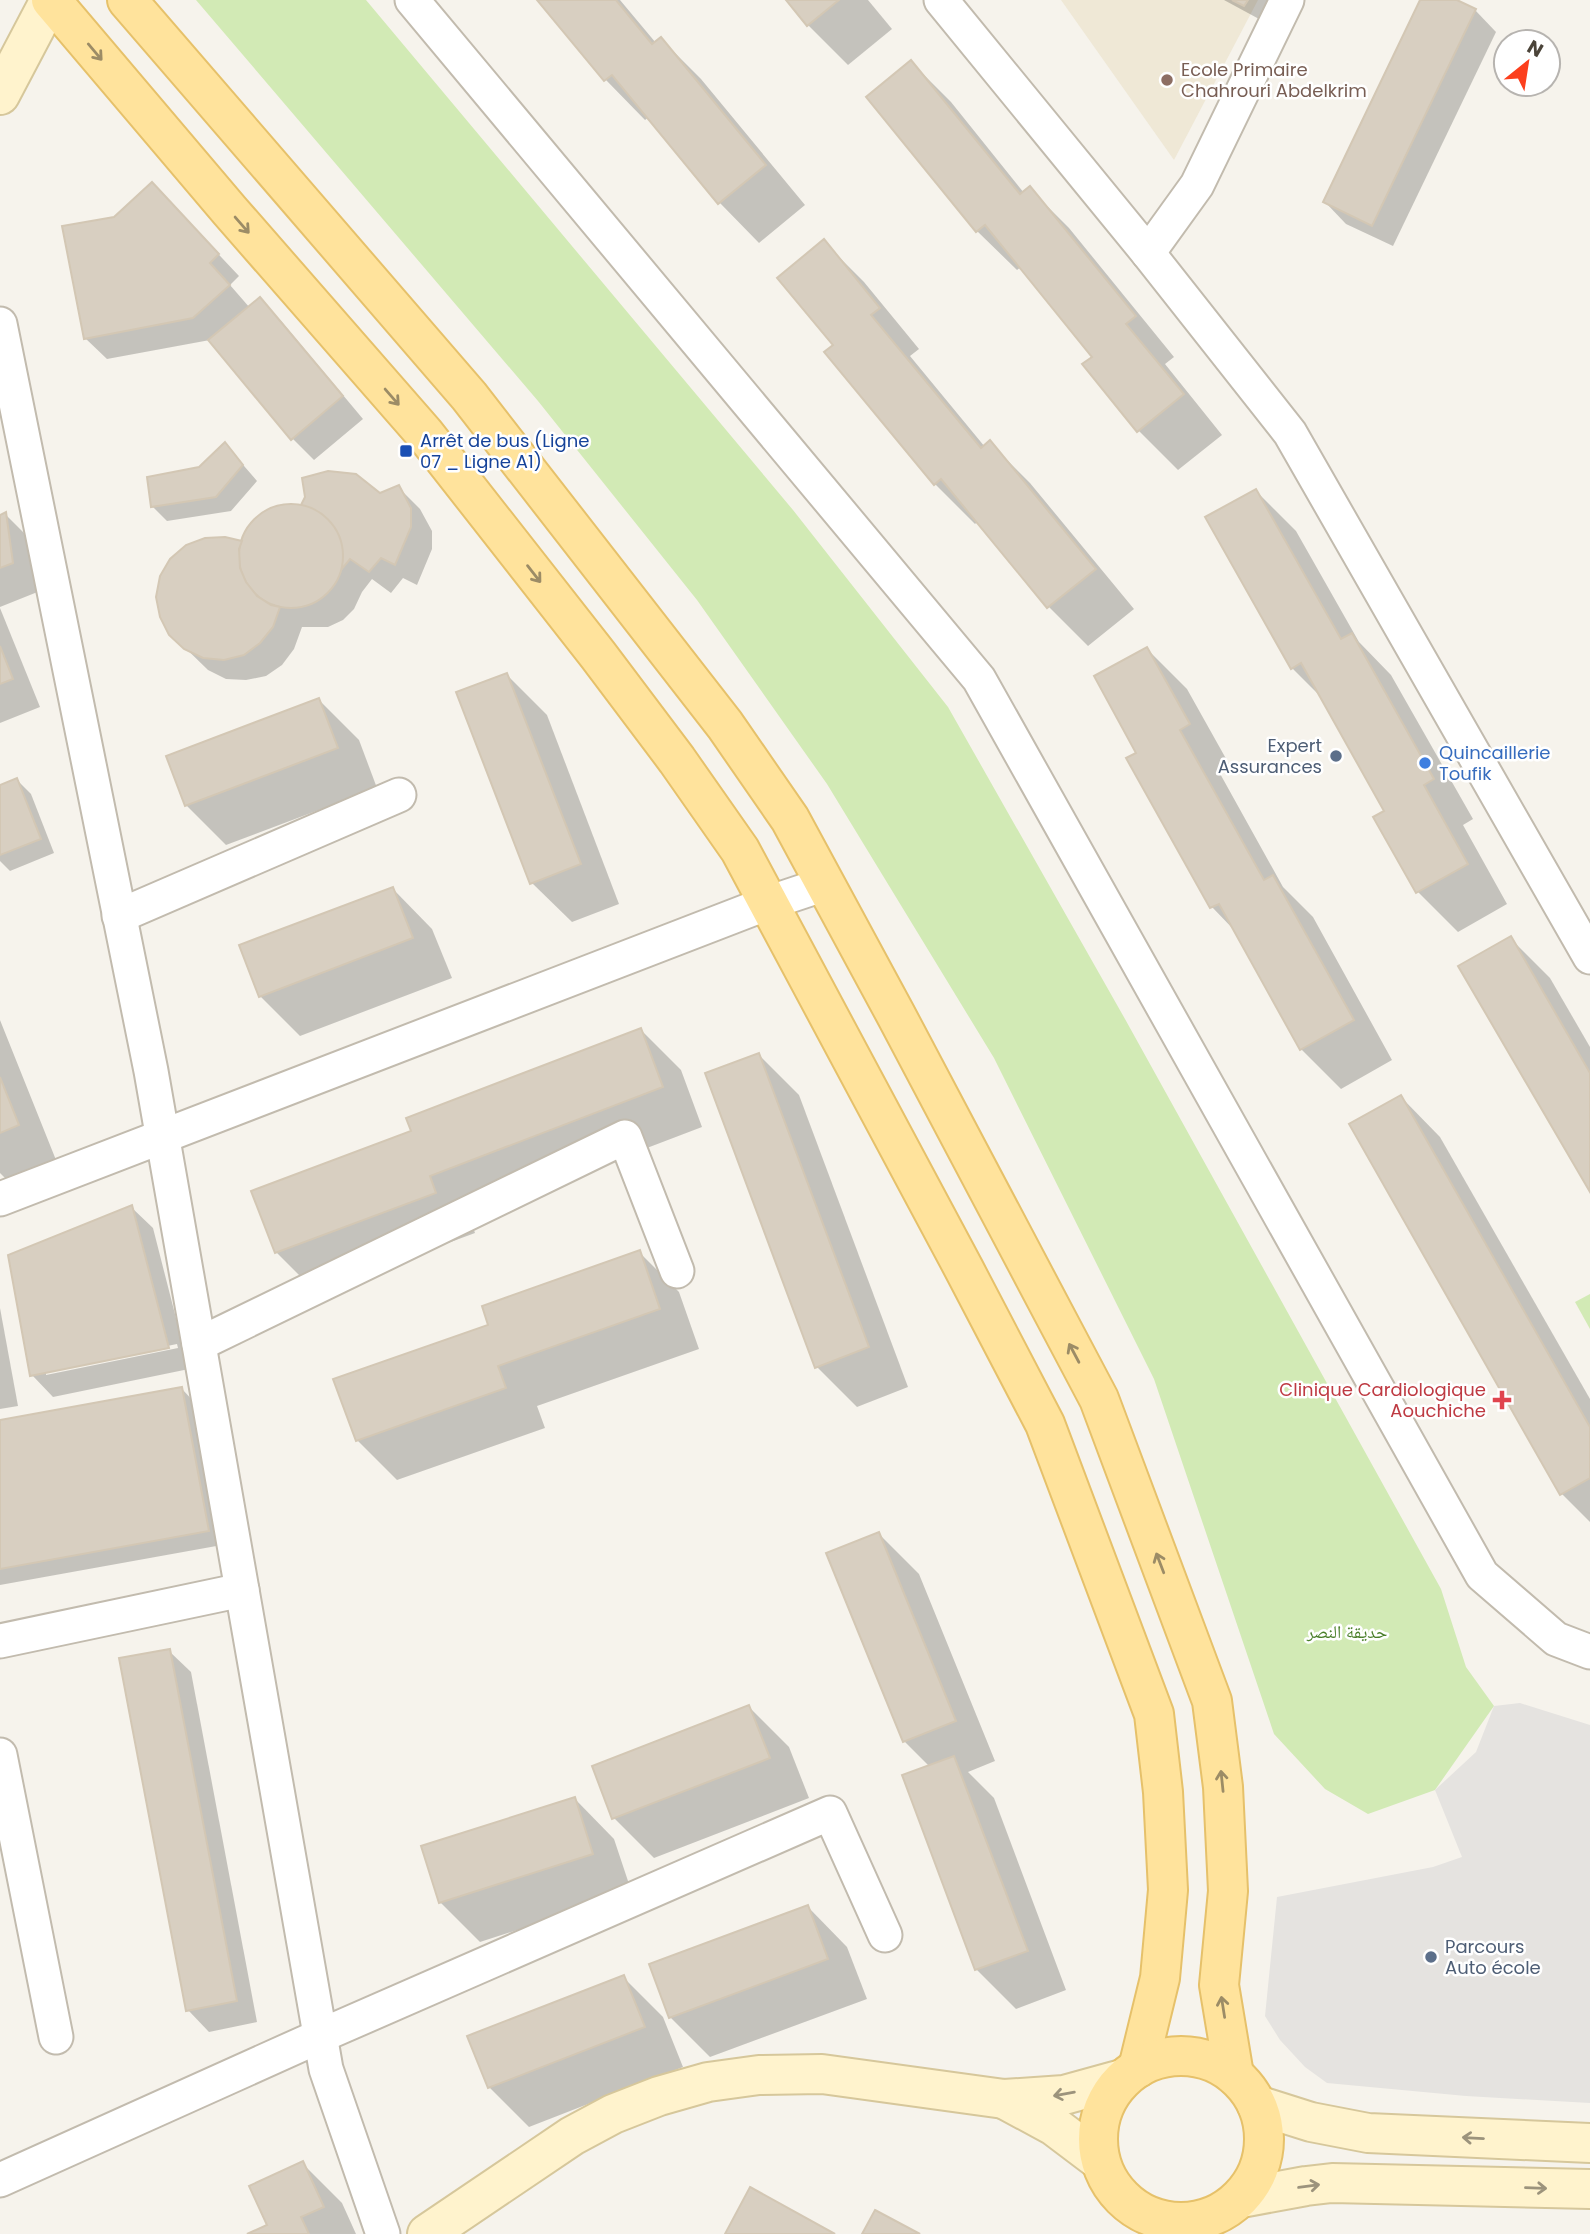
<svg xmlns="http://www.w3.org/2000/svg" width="1590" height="2234" font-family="Poppins,'Noto Naskh Arabic',sans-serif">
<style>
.education{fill:#efe8d6}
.green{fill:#d2eab5}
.parking{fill:#e5e3e0}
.shadow{fill:#0003;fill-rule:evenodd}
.building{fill:#d8cfc1;stroke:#d3c7b4;stroke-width:2}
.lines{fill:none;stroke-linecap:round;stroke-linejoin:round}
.street-casing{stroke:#c2bbae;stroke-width:37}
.secondary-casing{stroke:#d6c79b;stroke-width:42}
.primary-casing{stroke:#e6c16a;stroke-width:42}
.street{stroke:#fff;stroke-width:33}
.secondary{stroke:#fff3cd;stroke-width:38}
.primary{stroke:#ffe39c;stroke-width:38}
.oneway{stroke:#9c8c66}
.oneway2{stroke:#9c937c}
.education-dot{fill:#8d6e63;stroke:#fff;stroke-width:2.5}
.transit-dot{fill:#1a4fb4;stroke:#fff;stroke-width:2.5}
.service-dot{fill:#5c6f8a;stroke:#fff;stroke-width:2.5}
.shop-dot{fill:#3f7fe0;stroke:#fff;stroke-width:2.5}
.health-dot{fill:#e0444e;stroke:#fff;stroke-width:2.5}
.labels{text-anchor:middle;stroke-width:5;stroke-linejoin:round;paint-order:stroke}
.education-label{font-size:18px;fill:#785e54;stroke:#fff;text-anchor:start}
.transit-label{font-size:18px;fill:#164399;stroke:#fff;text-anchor:start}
.service-label{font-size:18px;fill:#4e5e75;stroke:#fff;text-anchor:end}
.shop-label{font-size:18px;fill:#366cbe;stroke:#fff;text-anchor:start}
.health-label{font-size:18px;fill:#be3a42;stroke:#fff;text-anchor:end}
.park-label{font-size:18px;fill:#4a7f2a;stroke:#fff}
</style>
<rect width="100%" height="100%" fill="#f6f3ec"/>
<path class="education" d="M1061 0H1258L1174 160Z"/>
<g class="green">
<path d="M196 0H366L793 510 948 707 1125 1019 1441 1589 1466 1667 1494 1706 1435 1790 1368 1814 1325 1789 1274 1734 1154 1379 994 1058 827 784 697 600 538 401Z"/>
<path d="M1590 1294V1329L1575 1302Z"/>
</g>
<path class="parking" d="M1520 1703 1590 1725V2103L1466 2096 1327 2083 1305 2067 1280 2040 1265 2016 1277 1897 1433 1867 1462 1857 1435 1790 1476 1752 1494 1706Z"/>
<g class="shadow">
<path d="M540 0H620L656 43 661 39 701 79 805 205 759 243 720 203 649 117 645 120 606 80Z"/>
<path d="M788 0H868L892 29 848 65 808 25Z"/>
<path d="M1224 0H1269L1259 19Z"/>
<path d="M1422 0H1453L1475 10 1496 32 1393 246 1346 224 1325 202Z"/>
<path d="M911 62 951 102 1024 193 1030 189 1069 228 1174 357 1165 364 1222 435 1178 470 1139 431 1094 357 1021 267 1017 270 977 231Z"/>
<path d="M173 206 239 276 230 285 250 308 260 300 281 321 363 419 314 460 292 438 210 340 107 359 85 338 115 218Z"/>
<path d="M824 242 864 282 919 349 910 356 985 447 990 443 1030 483 1134 609 1088 646 1049 607 978 521 975 524 935 484 826 353 835 346Z"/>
<path d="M225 444 257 481 231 511 167 521 153 507 200 469Z"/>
<path d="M398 487 420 509 432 531V549L417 585 403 578 391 593 372 579 362 592 354 609 343 620 328 627H302L294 649 282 665 266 676 246 680 226 679 208 670 171 634 225 539 242 543 255 520 269 511 285 507H302L307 497 380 495Z"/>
<path d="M1256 491 1296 531 1359 642 1391 675 1473 819 1463 825 1507 904 1458 932 1418 892 1386 812 1322 698 1292 668Z"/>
<path d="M6 515 34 543 40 591 0 607V517Z"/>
<path d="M0 608 40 707 0 723Z"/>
<path d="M1147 649 1187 689 1229 764 1218 770 1283 887 1313 917 1392 1060 1341 1089 1301 1049 1236 932 1212 907 1138 753Z"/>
<path d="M507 675 547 715 619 904 572 922 532 883Z"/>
<path d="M319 700 359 740 377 788 226 845 186 805Z"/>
<path d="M17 780 31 794 54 853 10 871 0 861V787Z"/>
<path d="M393 889 432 929 452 978 300 1036 260 996Z"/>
<path d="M1510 938 1550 978 1590 1047V1189Z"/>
<path d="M0 1020 58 1165 11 1184 0 1173Z"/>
<path d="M641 1030 681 1070 702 1127 469 1216 475 1233 316 1292 276 1252 254 1192 413 1132Z"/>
<path d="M759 1055 799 1095 908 1387 857 1407 817 1367Z"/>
<path d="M1401 1097 1440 1137 1590 1399V1522L1562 1494Z"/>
<path d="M131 1207 153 1228 189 1369 53 1397 32 1375ZM177 1344 178 1348 46 1375V1371Z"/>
<path d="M639 1252 679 1292 699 1349 537 1406 545 1428 397 1480 357 1440 491 1326Z"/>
<path d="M0 1308 18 1406 0 1409Z"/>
<path d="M182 1389 196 1404 222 1545 0 1585V1422Z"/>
<path d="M879 1534 919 1574 995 1761 968 1772 994 1798 1066 1990 1016 2009 976 1969 930 1767 904 1741Z"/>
<path d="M169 1651 191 1672 257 2022 209 2032 188 2010Z"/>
<path d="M749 1707 789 1747 809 1798 654 1858 614 1818Z"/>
<path d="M575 1799 614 1839 632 1893 480 1942 440 1902Z"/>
<path d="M808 1907 847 1947 867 1999 710 2057 670 2017Z"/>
<path d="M623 1977 663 2017 683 2067 529 2127 489 2087Z"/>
<path d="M302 2163 342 2203 356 2234H252L269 2226Z"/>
</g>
<g class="building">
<path d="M537 0H616L652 44 661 37 766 165 718 204 612 75 604 81Z"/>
<path d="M786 0H839L807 26Z"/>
<path d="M1232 0H1248L1244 6Z"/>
<path d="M1420 0H1457L1476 9 1372 226 1323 202Z"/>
<path d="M911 60 1020 194 1030 186 1136 316 1126 324 1184 394 1137 432 1082 364 1092 357 985 225 976 232 866 97Z"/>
<path d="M152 182 219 254 210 263 230 285 193 318 84 339 62 226 114 217Z"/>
<path d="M824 239 880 308 871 315 981 448 990 440 1096 569 1047 608 941 479 934 485 824 352 833 345 777 278Z"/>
<path d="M260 297 343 396 291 440 208 340Z"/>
<path d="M225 442 243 465 216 497 151 507 147 477 199 467Z"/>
<path d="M328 471 356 474 380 493 399 485 411 508V527L395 565 381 558 369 572 350 559 341 570V548L330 523 317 512 301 505 305 497 302 478Z"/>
<path d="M1256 489 1341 639 1352 633 1434 779 1424 785 1468 864 1416 893 1373 817 1384 811 1301 663 1291 669 1205 517Z"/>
<circle cx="291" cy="556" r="52"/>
<path d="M6 512 13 563 0 568V515Z"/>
<path d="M225 537 242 541 239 549 240 568 246 582 257 596 271 605 280 607 273 627 260 643 244 655 224 660 203 658 184 649 169 635 160 617 156 597 160 576 170 559 186 545 205 538Z"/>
<path d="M0 646 13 679 0 684Z"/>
<path d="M1147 647 1190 724 1180 730 1264 880 1273 875 1354 1020 1300 1050 1219 904 1210 908 1126 758 1136 753 1094 676Z"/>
<path d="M507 673 581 864 530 884 456 692Z"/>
<path d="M319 698 338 748 185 806 166 756Z"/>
<path d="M17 778 41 839 0 855V785Z"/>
<path d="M393 887 413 938 259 997 239 945Z"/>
<path d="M1511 936 1590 1073V1192L1458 966Z"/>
<path d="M641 1028 663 1087 430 1176 436 1193 275 1253 251 1191 411 1131 406 1118Z"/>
<path d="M759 1053 869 1347 815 1368 705 1073Z"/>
<path d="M0 1077 19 1125 0 1133Z"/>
<path d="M1401 1095 1590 1427V1478L1560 1495 1349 1124Z"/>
<path d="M132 1205 169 1348 30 1376 8 1255Z"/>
<path d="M640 1250 660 1309 498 1366 506 1388 356 1441 333 1379 488 1325 482 1306Z"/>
<path d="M182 1387 209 1531 0 1569V1420Z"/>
<path d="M879 1532 956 1721 903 1742 826 1553Z"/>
<path d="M170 1649 237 2001 186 2011 119 1658Z"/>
<path d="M749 1705 770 1758 612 1819 592 1766Z"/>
<path d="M954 1756 1028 1951 975 1970 902 1775Z"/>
<path d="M575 1797 593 1854 439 1903 421 1846Z"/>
<path d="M808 1905 828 1959 669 2018 649 1964Z"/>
<path d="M624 1975 645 2027 488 2088 467 2036Z"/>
<path d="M303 2161 324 2207 301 2217 309 2234H247L267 2225 249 2186Z"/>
<path d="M750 2187 835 2234H725Z"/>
<path d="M875 2210 920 2234H862Z"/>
</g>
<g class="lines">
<defs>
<g id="street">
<path d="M412 0 979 679 1482 1575 1556 1639 1590 1652"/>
<path d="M941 0 1148 253 1290 433 1590 957"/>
<path d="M1148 253 1197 185 1287 0"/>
<path d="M0 324 151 1071 326 2069 383 2234"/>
<path d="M119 916 399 795"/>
<path d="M0 1199 768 903 825 884"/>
<path d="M199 1344 625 1137 677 1271"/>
<path d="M0 1641 242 1590"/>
<path d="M0 1755 56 2037"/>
<path d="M0 2180 320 2036 830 1813 885 1935"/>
</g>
<g id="secondary">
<path d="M0 95 50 0"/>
<path d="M1004 2099 1054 2126 1099 2160"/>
<path d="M1257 2105 1311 2122 1368 2133 1590 2143"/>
<path d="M1241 2198 1306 2186 1332 2183 1590 2189"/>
<path d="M427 2234 572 2136 613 2114 659 2096 708 2082 759 2075 822 2074 1004 2099 1064 2095 1122 2079"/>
</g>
<g id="primary">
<path d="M51 0 230 211 424 433 598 655 677 760 740 850 964 1269 1045 1424 1154 1714 1163 1792 1168 1890 1160 1978 1138 2068"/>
<path d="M127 0 469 396 725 725 790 819 896 1015 1099 1399 1212 1701 1223 1787 1228 1891 1219 1985 1234 2075"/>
<circle cx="1181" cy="2139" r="83"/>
</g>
</defs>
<use href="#street" class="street-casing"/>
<use href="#secondary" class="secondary-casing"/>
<use href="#primary" class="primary-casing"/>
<use href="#street" class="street"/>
<use href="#secondary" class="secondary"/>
<use href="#primary" class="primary"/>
</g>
<defs><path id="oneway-shaft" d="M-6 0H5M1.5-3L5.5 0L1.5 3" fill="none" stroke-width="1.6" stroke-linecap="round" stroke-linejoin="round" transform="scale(1.75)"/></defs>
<g class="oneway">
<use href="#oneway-shaft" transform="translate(95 52) rotate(50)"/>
<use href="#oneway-shaft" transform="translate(242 225) rotate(49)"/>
<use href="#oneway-shaft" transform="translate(392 397) rotate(49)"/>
<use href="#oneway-shaft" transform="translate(534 574) rotate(52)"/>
<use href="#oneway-shaft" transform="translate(1074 1353) rotate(-118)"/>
<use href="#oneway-shaft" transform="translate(1160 1563) rotate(-111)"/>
<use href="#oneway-shaft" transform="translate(1222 1781) rotate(-96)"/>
<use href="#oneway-shaft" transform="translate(1223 2007) rotate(-99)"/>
</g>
<g class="oneway2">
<use href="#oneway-shaft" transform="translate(1064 2094) rotate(170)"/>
<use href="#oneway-shaft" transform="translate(1473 2138) rotate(-177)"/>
<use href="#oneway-shaft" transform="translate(1309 2186) rotate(-8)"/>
<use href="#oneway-shaft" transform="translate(1536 2188) rotate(2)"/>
</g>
<circle class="education-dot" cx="1167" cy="80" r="7"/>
<rect class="transit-dot" x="399" y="444" width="14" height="14" rx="3.5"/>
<g class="service-dot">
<circle cx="1336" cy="756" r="7"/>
<circle cx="1431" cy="1957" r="7"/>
</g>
<circle class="shop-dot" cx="1425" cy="763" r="7"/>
<path class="health-dot" d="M1498.5 1389.5h7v7h7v7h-7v7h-7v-7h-7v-7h7z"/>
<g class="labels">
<g class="education-label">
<text x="1181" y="76">Ecole Primaire<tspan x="1181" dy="21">Chahrouri Abdelkrim</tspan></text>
</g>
<g class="transit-label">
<text x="420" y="447">Arrêt de bus (Ligne<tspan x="420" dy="21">07 _ Ligne A1)</tspan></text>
</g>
<g class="service-label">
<text x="1322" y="752">Expert<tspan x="1322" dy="21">Assurances</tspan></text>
<text x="1445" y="1953" text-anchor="start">Parcours<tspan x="1445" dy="21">Auto école</tspan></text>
</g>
<g class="shop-label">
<text x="1439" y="759">Quincaillerie<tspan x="1439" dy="21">Toufik</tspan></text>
</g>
<g class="health-label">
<text x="1486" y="1396">Clinique Cardiologique<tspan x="1486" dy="21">Aouchiche</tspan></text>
</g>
<g class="park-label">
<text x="1347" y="1638">حديقة النصر</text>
</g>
</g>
<g transform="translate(1527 63) rotate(30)"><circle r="33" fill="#ffffff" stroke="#b7b4b0" stroke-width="2"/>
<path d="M0-5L12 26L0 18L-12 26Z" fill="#fc3f1d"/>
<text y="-10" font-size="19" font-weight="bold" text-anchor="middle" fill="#4b4439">N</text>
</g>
</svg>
